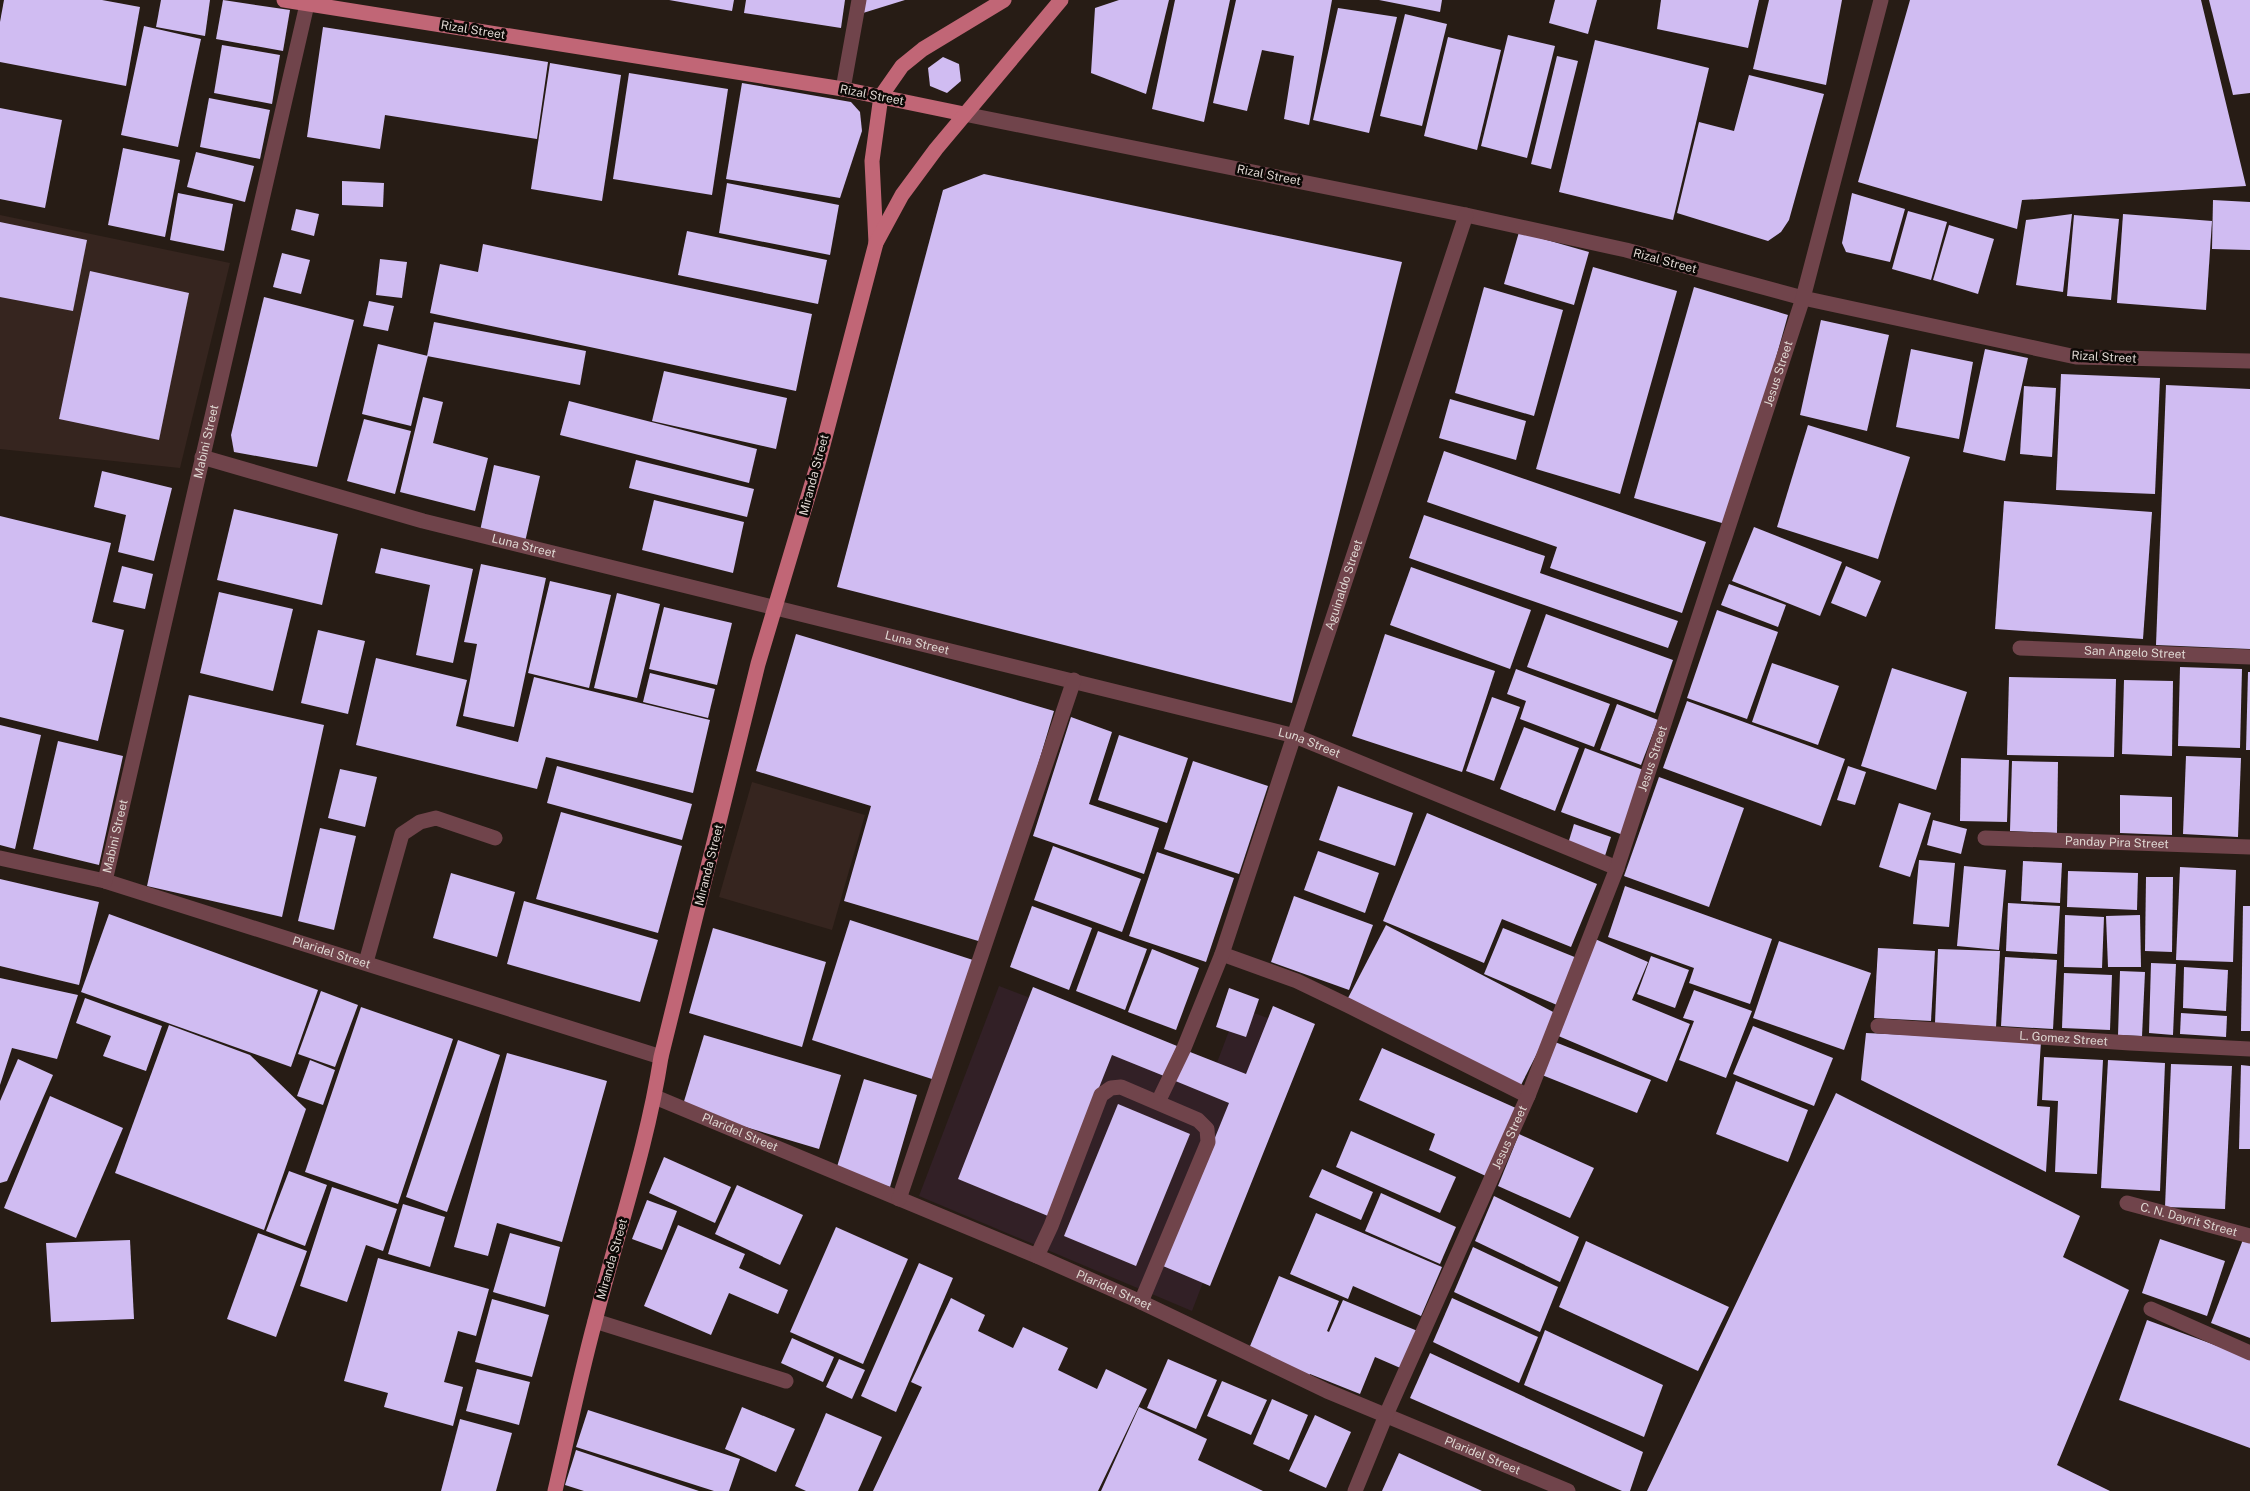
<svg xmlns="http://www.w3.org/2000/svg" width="2250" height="1491" font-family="'Public Sans',sans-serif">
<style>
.commercial{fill:#322026}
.education{fill:#36251f}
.building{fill:#d0bcf2}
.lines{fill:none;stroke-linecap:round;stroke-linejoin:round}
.minor{stroke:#70444b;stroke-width:15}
.major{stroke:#c16676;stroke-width:15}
.labels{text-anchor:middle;stroke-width:5;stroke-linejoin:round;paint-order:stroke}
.street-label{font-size:12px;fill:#dfd7d2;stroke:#0c0805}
</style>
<rect width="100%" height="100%" fill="#271c15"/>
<path class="commercial" d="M999 986 1215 1068 1238 1007 1300 1030 1192 1311 919 1196Z"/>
<g class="education">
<path d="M0 215 230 263 180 468 0 449Z"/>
<path d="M752 782 865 815 832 930 719 897Z"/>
</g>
<g class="building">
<path d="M4 0H102L140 7 126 86 0 62V22Z"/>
<path d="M161 0H210L205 36 156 27Z"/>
<path d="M223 0 290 10 283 51 216 39Z"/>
<path d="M669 0H734L732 11Z"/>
<path d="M746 0H845L841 28 744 13Z"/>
<path d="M865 0H905L863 13Z"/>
<path d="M1119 0H1169L1146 94 1091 73 1095 8Z"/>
<path d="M1175 0H1230L1204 122 1152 109Z"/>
<path d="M1236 0H1332L1309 125 1284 119 1294 56 1262 50 1247 111 1213 103Z"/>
<path d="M1379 0H1442L1440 12Z"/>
<path d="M1555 0H1597L1588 34 1549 23Z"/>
<path d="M1661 0H1759L1748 48 1657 29Z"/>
<path d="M1769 0H1842L1826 85 1753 69Z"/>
<path d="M1910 0H2201L2246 186 2022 200 2017 229 1858 182Z"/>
<path d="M2209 0H2250V93L2233 95Z"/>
<path d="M1338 8 1397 17 1369 133 1313 120Z"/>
<path d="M1405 14 1447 24 1422 126 1380 116Z"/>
<path d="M144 26 201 39 178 147 121 135Z"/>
<path d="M323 27 548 62 537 139 385 115 380 149 307 137Z"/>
<path d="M1508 35 1555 46 1527 158 1481 146Z"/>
<path d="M1448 37 1501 50 1477 150 1424 136Z"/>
<path d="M1595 40 1709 68 1673 220 1559 192Z"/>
<path d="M222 45 280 55 272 104 214 93Z"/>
<path d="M1557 56 1578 61 1551 169 1531 164Z"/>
<path d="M943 57 959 64 961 81 947 93 930 86 928 68Z"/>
<path d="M550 63 621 75 602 201 531 189Z"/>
<path d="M629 73 728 89 712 195 613 179Z"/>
<path d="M1749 75 1824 94 1789 220 1781 232 1768 241 1677 213 1699 122 1734 131Z"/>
<path d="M742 83 851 102 860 112 862 131 840 198 726 179Z"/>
<path d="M209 98 270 110 260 159 200 147Z"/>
<path d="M0 108 62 120 45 208 0 199Z"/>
<path d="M123 148 180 160 165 237 108 225Z"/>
<path d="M196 152 254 166 245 202 187 187Z"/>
<path d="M984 174 1402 262 1292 703 837 587 943 190Z"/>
<path d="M342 181 384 183 383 207 342 205Z"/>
<path d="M727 183 839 205 830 255 719 233Z"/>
<path d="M178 193 233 204 224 251 170 240Z"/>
<path d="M1852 193 1905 209 1890 262 1846 252 1842 243Z"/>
<path d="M2213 200 2250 202V250L2212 249Z"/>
<path d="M296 209 319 214 314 236 291 230Z"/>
<path d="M1908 211 1947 222 1931 280 1892 269Z"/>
<path d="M2072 214 2063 292 2016 285 2026 220Z"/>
<path d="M2123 214 2212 221 2206 310 2117 303Z"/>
<path d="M2074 215 2119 219 2111 300 2067 296Z"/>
<path d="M0 222 87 240 73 311 0 297Z"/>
<path d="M1949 225 1994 239 1978 294 1933 280Z"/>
<path d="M687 231 827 260 818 304 678 275Z"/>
<path d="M1519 232 1589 252 1574 305 1504 284Z"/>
<path d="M483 244 812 314 796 391 430 313 440 264 478 272Z"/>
<path d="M282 253 310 260 301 294 273 287Z"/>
<path d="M380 259 407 262 402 298 376 295Z"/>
<path d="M1593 267 1677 291 1620 494 1536 469Z"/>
<path d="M90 271 189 293 159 440 59 419Z"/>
<path d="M1484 287 1563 310 1534 416 1455 393Z"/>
<path d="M1694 287 1788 315 1729 525 1634 498Z"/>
<path d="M264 297 354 320 317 467 234 452 231 435Z"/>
<path d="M369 301 394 306 388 331 363 326Z"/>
<path d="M1821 320 1889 335 1867 431 1800 415Z"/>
<path d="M434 322 586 351 580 385 427 356Z"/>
<path d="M378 344 428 356 411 426 362 414Z"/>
<path d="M1911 349 1973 362 1959 439 1896 427Z"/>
<path d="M1985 349 2028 358 2005 461 1963 452Z"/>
<path d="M664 371 787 398 776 449 652 421Z"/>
<path d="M2061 374 2160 378 2155 494 2056 490Z"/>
<path d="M2166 385 2250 389V649L2156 645Z"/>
<path d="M2024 386 2056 388 2052 457 2020 454Z"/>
<path d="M423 397 443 402 433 443 488 458 475 511 400 492Z"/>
<path d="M1450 399 1526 421 1516 460 1439 438Z"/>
<path d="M569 401 757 449 749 483 560 435Z"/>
<path d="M364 419 411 431 395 494 347 481Z"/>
<path d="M1808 425 1910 457 1878 559 1777 527Z"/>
<path d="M1444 451 1706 542 1682 613 1550 568 1557 547 1427 502Z"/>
<path d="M636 460 754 489 747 517 629 488Z"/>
<path d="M494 465 540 476 525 542 480 531Z"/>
<path d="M102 471 172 488 154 561 118 552 126 515 94 507Z"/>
<path d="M654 500 744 522 733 573 642 550Z"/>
<path d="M2004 501 2152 512 2143 639 1995 629Z"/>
<path d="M234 509 338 534 322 605 217 580Z"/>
<path d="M1424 515 1545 556 1540 573 1678 621 1668 648 1409 558Z"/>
<path d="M0 516 111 543 92 622 124 630 98 741 0 717Z"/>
<path d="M1754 527 1842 562 1820 616 1732 581Z"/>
<path d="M381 548 473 569 453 663 416 655 430 585 375 573Z"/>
<path d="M481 564 546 578 514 727 463 716 477 644 464 642Z"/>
<path d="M122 566 153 574 145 609 113 602Z"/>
<path d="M1846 566 1881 581 1866 617 1831 603Z"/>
<path d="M1411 567 1531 610 1510 669 1390 625Z"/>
<path d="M550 581 611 595 589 688 528 673Z"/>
<path d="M1729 584 1786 605 1778 627 1721 605Z"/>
<path d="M219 592 293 609 273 691 200 673Z"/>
<path d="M617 593 660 604 637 698 594 688Z"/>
<path d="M664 607 732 623 717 685 649 669Z"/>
<path d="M1717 610 1778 632 1747 719 1687 698Z"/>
<path d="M1546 614 1673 660 1655 713 1527 667Z"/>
<path d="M318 630 365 641 348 714 301 703Z"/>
<path d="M796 634 1054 711 985 943 844 901 871 806 756 771Z"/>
<path d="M1385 634 1495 671 1462 772 1352 736Z"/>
<path d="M376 658 467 680 456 726 518 742 534 677 710 720 693 793 546 757 537 789 356 745Z"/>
<path d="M1772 663 1839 686 1818 745 1752 722Z"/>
<path d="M2180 667 2242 669 2240 748 2178 746Z"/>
<path d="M1892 668 1967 692 1936 790 1861 766Z"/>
<path d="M1516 669 1610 704 1594 747 1520 719 1526 701 1507 694Z"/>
<path d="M2248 672H2250V750H2246Z"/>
<path d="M650 673 715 689 708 718 643 702Z"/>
<path d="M2009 677 2116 679 2114 757 2007 755Z"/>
<path d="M2124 680 2173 681 2172 756 2122 754Z"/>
<path d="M189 695 324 725 282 917 147 886Z"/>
<path d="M1492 697 1520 707 1494 781 1466 771Z"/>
<path d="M1687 701 1845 759 1821 826 1663 768Z"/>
<path d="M1617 704 1658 720 1641 765 1600 750Z"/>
<path d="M1071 717 1112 732 1089 804 1159 828 1144 874 1033 836Z"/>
<path d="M0 725 41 735 15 849 0 845Z"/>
<path d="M1524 727 1579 748 1555 811 1500 789Z"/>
<path d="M1119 735 1188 758 1167 823 1098 800Z"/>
<path d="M58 741 123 756 99 865 33 849Z"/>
<path d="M1585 748 1646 771 1623 835 1561 812Z"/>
<path d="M2186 756 2241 758 2238 837 2183 834Z"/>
<path d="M1961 758 2009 760 2007 822 1960 821Z"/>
<path d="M1193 761 1268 786 1239 874 1164 849Z"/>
<path d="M2012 761 2058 762 2057 833 2010 831Z"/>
<path d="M557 766 692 804 682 840 547 803Z"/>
<path d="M1848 766 1866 772 1855 805 1837 800Z"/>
<path d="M340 769 377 777 365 827 328 818Z"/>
<path d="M1659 777 1744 808 1709 907 1624 876Z"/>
<path d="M1338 786 1413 813 1395 866 1319 840Z"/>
<path d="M2120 795 2172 797V835L2120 833Z"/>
<path d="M1899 803 1931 813 1910 877 1879 867Z"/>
<path d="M561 812 682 846 658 933 536 899Z"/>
<path d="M1427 813 1597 884 1571 947 1502 919 1484 963 1383 921Z"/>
<path d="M1933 820 1967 829 1961 854 1927 845Z"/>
<path d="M1574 824 1611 837 1604 859 1567 847Z"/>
<path d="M320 828 356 836 334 930 298 921Z"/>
<path d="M1053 846 1141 879 1122 932 1034 900Z"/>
<path d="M1318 851 1379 873 1365 913 1304 890Z"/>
<path d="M1157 852 1234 878 1206 962 1129 936Z"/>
<path d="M1919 860 1955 863 1949 927 1913 924Z"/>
<path d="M2023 861 2062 863 2060 903 2021 901Z"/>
<path d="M1964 866 2006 870 1999 950 1957 946Z"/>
<path d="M2180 867 2236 870 2233 962 2176 960Z"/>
<path d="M2068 871 2138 873 2137 910 2067 907Z"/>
<path d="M451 873 515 892 497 957 433 938Z"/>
<path d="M2146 877H2173L2172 952 2145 951Z"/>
<path d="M0 879 99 902 79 985 0 966Z"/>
<path d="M1625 886 1772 939 1750 1004 1689 983 1694 968 1608 937Z"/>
<path d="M1294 896 1373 925 1349 990 1271 962Z"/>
<path d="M524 901 658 940 640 1002 507 964Z"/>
<path d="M2008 903 2060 906 2057 954 2006 951Z"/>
<path d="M1032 906 1092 928 1069 990 1010 967Z"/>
<path d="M2243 906H2250V1031H2241Z"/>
<path d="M109 914 318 990 291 1067 81 992Z"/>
<path d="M2065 915 2104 917 2102 968 2064 967Z"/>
<path d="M2140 915 2141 967H2108L2106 916Z"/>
<path d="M850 920 973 960 935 1080 812 1040Z"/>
<path d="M1386 925 1557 1014 1520 1087 1348 998Z"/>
<path d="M713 928 826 962 802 1047 689 1013Z"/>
<path d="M1503 928 1577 958 1557 1005 1484 974Z"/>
<path d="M1098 931 1147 949 1125 1010 1076 991Z"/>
<path d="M1595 939 1648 962 1632 1000 1690 1024 1667 1082 1556 1035Z"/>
<path d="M1779 941 1871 973 1844 1050 1753 1018Z"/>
<path d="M1878 948 1935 951 1931 1021 1874 1018Z"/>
<path d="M1152 949 1199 968 1176 1030 1128 1012Z"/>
<path d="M1938 949 2000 951 1996 1027 1935 1023Z"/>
<path d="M1651 956 1689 970 1675 1008 1637 994Z"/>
<path d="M2005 957 2057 960 2053 1029 2001 1026Z"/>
<path d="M2151 963 2176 964 2173 1035 2149 1033Z"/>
<path d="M2184 967 2228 970 2226 1011 2183 1008Z"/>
<path d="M2120 971 2145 972 2142 1036 2118 1035Z"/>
<path d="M2064 973 2112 975 2110 1030 2062 1028Z"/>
<path d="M0 978 78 995 57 1059 12 1048 0 1085Z"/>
<path d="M1033 987 1177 1046 1164 1076 1112 1055 1048 1216 958 1179Z"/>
<path d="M1229 988 1259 999 1246 1037 1216 1027Z"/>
<path d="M1694 990 1752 1011 1726 1078 1679 1060 1694 1021 1683 1018Z"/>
<path d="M321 991 358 1005 335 1067 298 1054Z"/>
<path d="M85 998 162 1026 146 1071 103 1056 111 1036 76 1023Z"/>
<path d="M1273 1006 1315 1024 1210 1286 1163 1266 1229 1103 1173 1080 1185 1050 1246 1074Z"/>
<path d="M361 1007 453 1039 398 1204 305 1172Z"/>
<path d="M2181 1013 2227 1016 2226 1037 2180 1034Z"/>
<path d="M169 1025 250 1055 306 1109 264 1230 115 1173Z"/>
<path d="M1753 1026 1833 1058 1814 1106 1733 1074Z"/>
<path d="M1866 1033 2041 1041 2037 1106 2050 1107 2046 1172 1861 1080Z"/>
<path d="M704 1035 841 1075 819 1149 682 1108Z"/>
<path d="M458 1040 500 1055 447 1212 406 1197Z"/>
<path d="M1555 1042 1651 1080 1637 1113 1542 1075Z"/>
<path d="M1382 1048 1518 1109 1488 1177 1429 1150 1435 1134 1359 1100Z"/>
<path d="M507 1053 607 1081 562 1242 497 1223 488 1256 454 1247Z"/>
<path d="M2044 1057 2103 1060 2097 1174 2055 1172 2058 1101 2042 1100Z"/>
<path d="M18 1059 53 1075 7 1181 0 1183V1101Z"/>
<path d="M310 1060 335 1070 323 1105 297 1096Z"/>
<path d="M2108 1060 2165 1063 2160 1191 2101 1188Z"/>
<path d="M2171 1064 2232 1066 2225 1209 2165 1207Z"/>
<path d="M2241 1065 2250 1066V1149H2239Z"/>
<path d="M864 1079 917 1095 890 1187 836 1170Z"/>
<path d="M1736 1081 1808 1110 1788 1162 1716 1134Z"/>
<path d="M1836 1093 2080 1216 2063 1257 2129 1290 2057 1465 2110 1491H1647Z"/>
<path d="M50 1096 123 1128 76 1238 4 1208Z"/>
<path d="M1118 1104 1190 1134 1136 1266 1064 1236Z"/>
<path d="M1351 1131 1456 1177 1440 1213 1336 1167Z"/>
<path d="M1519 1134 1594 1168 1570 1218 1498 1186Z"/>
<path d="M664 1157 731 1187 715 1223 649 1193Z"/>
<path d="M1322 1169 1373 1192 1361 1220 1309 1197Z"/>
<path d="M289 1171 327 1185 305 1246 266 1231Z"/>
<path d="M737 1185 803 1215 780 1265 715 1234Z"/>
<path d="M332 1187 397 1209 383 1251 366 1245 347 1302 300 1286Z"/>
<path d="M1381 1193 1456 1227 1440 1264 1365 1231Z"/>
<path d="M1494 1196 1579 1237 1560 1282 1475 1241Z"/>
<path d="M647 1200 677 1211 662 1250 632 1239Z"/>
<path d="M403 1204 445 1217 430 1267 388 1254Z"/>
<path d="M1316 1213 1442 1267 1421 1316 1353 1286 1348 1299 1290 1274Z"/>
<path d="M678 1225 745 1254 739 1268 788 1290 778 1314 729 1293 711 1335 644 1306Z"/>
<path d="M836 1227 908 1259 863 1364 790 1332Z"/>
<path d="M258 1233 307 1251 276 1337 227 1319Z"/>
<path d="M510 1233 560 1247 545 1307 493 1292Z"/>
<path d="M2244 1237 2250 1239V1338L2211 1323Z"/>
<path d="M2160 1239 2225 1261 2207 1316 2142 1293Z"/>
<path d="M130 1240 134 1319 51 1322 46 1243Z"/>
<path d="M1586 1241 1729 1307 1698 1371 1559 1307Z"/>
<path d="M1473 1247 1558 1287 1540 1332 1454 1292Z"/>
<path d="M378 1258 489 1289 476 1336 458 1331 444 1382 463 1387 453 1426 384 1407 388 1393 344 1381Z"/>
<path d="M919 1263 953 1278 896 1412 861 1396Z"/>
<path d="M1279 1276 1339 1301 1327 1331 1329 1332 1343 1300 1420 1332 1405 1370 1375 1357 1360 1394 1310 1374 1309 1376 1248 1351Z"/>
<path d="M951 1298 985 1315 978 1331 1013 1348 1023 1327 1068 1348 1058 1370 1097 1389 1106 1369 1147 1389 1098 1491H873L922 1387 911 1382Z"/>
<path d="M1452 1298 1538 1337 1519 1383 1433 1342Z"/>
<path d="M492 1299 549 1315 532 1377 475 1362Z"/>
<path d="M2147 1320 2250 1358V1448L2119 1400Z"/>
<path d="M1545 1330 1663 1385 1644 1437 1524 1385Z"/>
<path d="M792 1338 834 1357 823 1382 781 1363Z"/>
<path d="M1430 1353 1643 1452 1630 1491H1622L1410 1398Z"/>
<path d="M839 1359 865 1370 852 1399 826 1387Z"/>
<path d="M1168 1359 1217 1380 1196 1429 1147 1408Z"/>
<path d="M477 1369 530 1382 519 1425 466 1411Z"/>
<path d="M1222 1381 1267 1400 1251 1435 1207 1416Z"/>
<path d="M1272 1399 1308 1415 1289 1460 1253 1444Z"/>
<path d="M742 1407 795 1429 776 1472 725 1449Z"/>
<path d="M1139 1407 1207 1439 1198 1460 1263 1491H1101Z"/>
<path d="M588 1410 740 1459 729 1491H714L576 1447Z"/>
<path d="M826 1413 882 1437 858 1491H806L795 1486Z"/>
<path d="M1315 1415 1351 1432 1326 1488 1289 1471Z"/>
<path d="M460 1419 512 1433 496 1491H441Z"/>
<path d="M576 1450 699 1491H584L565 1485Z"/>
<path d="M1399 1453 1482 1491H1382Z"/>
</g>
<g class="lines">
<g class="minor">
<path d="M843 89 859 0"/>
<path d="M964 114 1466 215 1626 250 1803 298 2076 357 2250 361"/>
<path id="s1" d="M202 457 423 521 1295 736 1617 868"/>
<path id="s2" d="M2020 648 2250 657"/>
<path id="s3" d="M1985 838 2250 847"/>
<path id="s4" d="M0 858 105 881 661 1057"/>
<path id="s5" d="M105 881 308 0"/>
<path d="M1222 954 1297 981 1349 1006 1528 1096"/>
<path d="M366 962 402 834 420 822 436 818 495 838"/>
<path id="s6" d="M1878 1026 2130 1043 2250 1049"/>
<path id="s7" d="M655 1097 1037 1256 1141 1302 1327 1391 1568 1491"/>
<path id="s8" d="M1158 1102 1184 1048 1222 954 1466 215"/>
<path d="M899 1199 1074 680"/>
<path id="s9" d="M2127 1203 2250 1236"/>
<path d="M1037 1256 1051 1226 1101 1095 1111 1088 1121 1087 1198 1120 1207 1129 1208 1142 1141 1302"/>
<path d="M2151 1309 2250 1353"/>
<path d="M595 1321 786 1381"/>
<path id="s10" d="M1355 1491 1386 1415 1528 1096 1617 868 1803 298 1881 0"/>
</g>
<g class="major">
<path d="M284 0 843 89 964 114"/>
<path d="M876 243 872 161 881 96 902 66 923 49 1004 0"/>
<path d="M555 1491C568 1434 580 1377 595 1321 617 1233 647 1147 661 1057L758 664 819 460 876 243 902 195 936 149 1061 0"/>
</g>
</g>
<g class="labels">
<g class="street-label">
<text transform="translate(473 30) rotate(9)" y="4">Rizal Street</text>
<text transform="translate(872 95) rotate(11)" y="4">Rizal Street</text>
<text transform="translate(1269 175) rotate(11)" y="4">Rizal Street</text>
<text transform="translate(1665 261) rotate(15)" y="4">Rizal Street</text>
<text transform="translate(2104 357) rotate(3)" y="4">Rizal Street</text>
<text dy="4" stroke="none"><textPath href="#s10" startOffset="1196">Jesus Street</textPath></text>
<text dy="4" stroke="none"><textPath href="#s5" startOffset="451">Mabini Street</textPath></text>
<text transform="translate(814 475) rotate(-75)" y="4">Miranda Street</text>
<text dy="4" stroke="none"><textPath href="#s1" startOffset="334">Luna Street</textPath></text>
<text dy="4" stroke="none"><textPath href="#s8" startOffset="550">Aguinaldo Street</textPath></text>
<text dy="4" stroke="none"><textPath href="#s1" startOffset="739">Luna Street</textPath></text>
<text dy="4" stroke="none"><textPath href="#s2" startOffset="115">San Angelo Street</textPath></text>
<text dy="4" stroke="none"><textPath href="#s1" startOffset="1144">Luna Street</textPath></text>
<text dy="4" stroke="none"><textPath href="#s10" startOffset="791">Jesus Street</textPath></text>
<text dy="4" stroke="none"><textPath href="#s5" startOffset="46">Mabini Street</textPath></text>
<text dy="4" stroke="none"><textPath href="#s3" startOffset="132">Panday Pira Street</textPath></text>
<text transform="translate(709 865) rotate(-76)" y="4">Miranda Street</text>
<text dy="4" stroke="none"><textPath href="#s4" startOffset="345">Plaridel Street</textPath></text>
<text dy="4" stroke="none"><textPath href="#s6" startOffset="186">L. Gomez Street</textPath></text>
<text dy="4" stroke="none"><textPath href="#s7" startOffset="92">Plaridel Street</textPath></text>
<text dy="4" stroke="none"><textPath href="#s10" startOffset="386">Jesus Street</textPath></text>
<text dy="4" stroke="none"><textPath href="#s9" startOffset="64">C. N. Dayrit Street</textPath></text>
<text transform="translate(612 1259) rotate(-74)" y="4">Miranda Street</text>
<text dy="4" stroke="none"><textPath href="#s7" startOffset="498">Plaridel Street</textPath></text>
<text dy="4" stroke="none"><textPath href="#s7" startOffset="902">Plaridel Street</textPath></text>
</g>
</g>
</svg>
